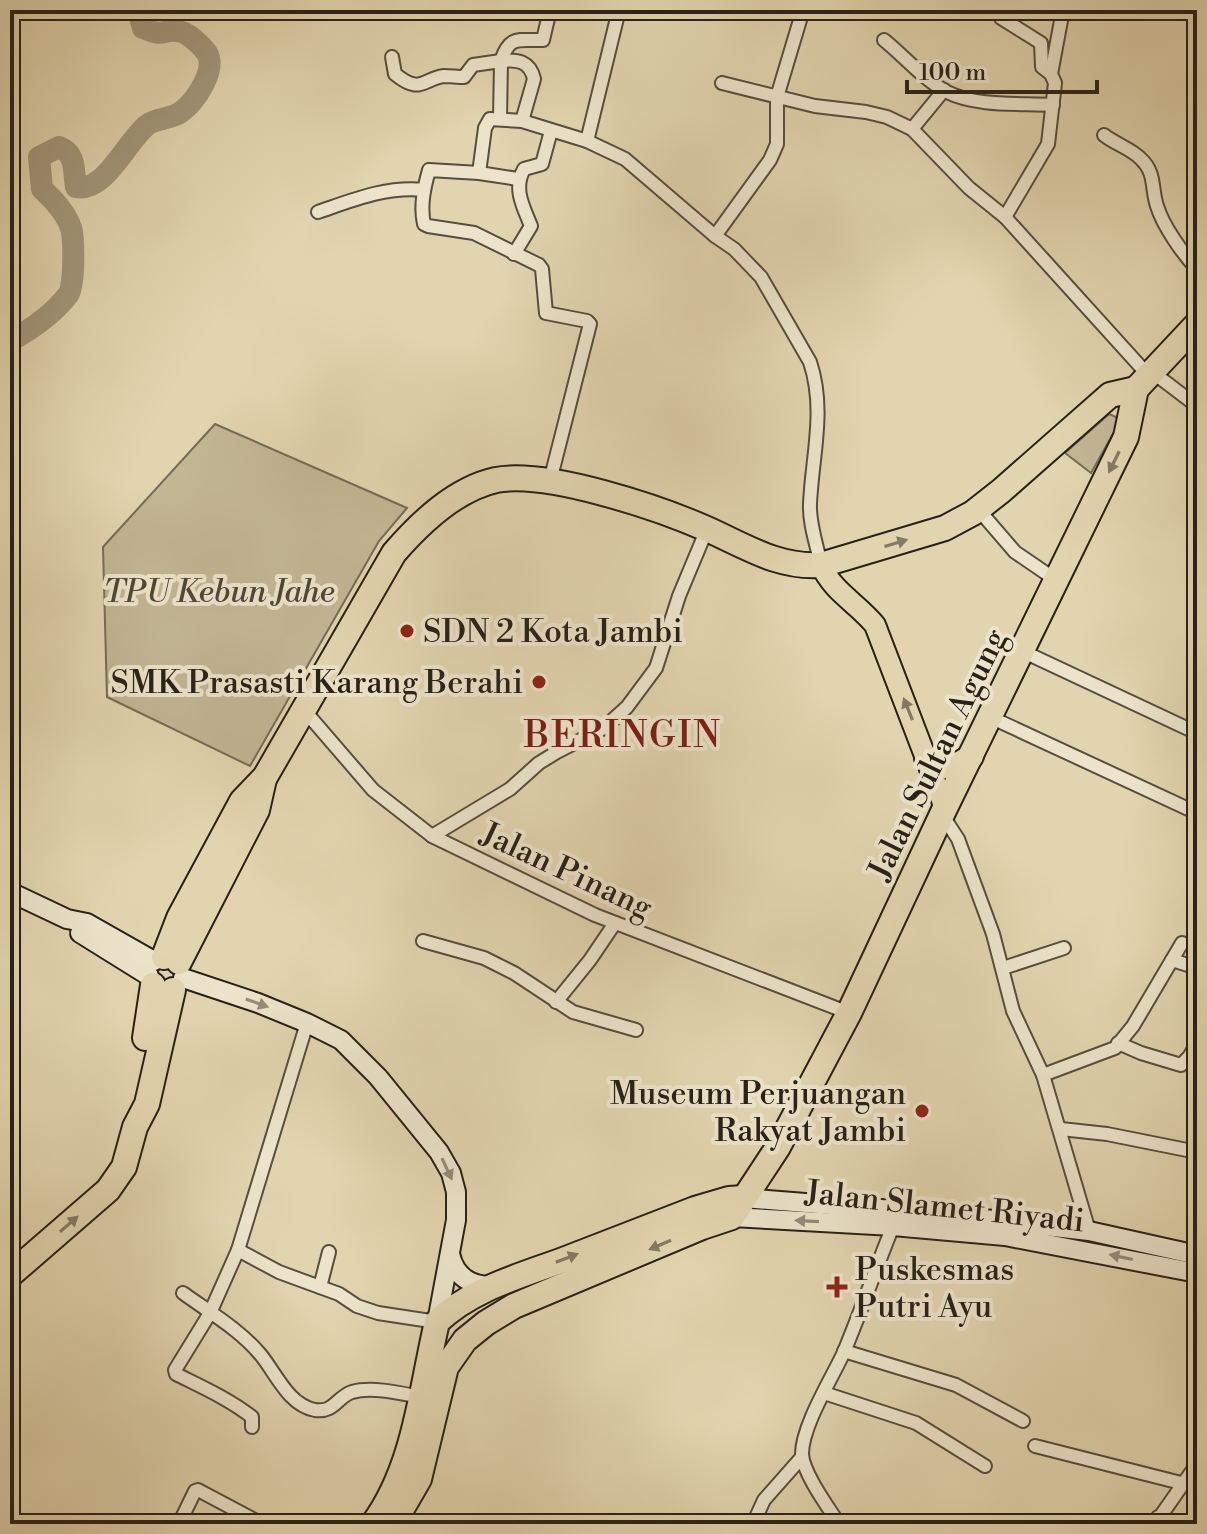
<svg xmlns="http://www.w3.org/2000/svg" width="1207" height="1534" font-family="'Libre Bodoni',serif">
<style>
.green{fill:#c2b694;stroke:#756c56;stroke-width:2}
.lines{fill:none;stroke-linecap:round;stroke-linejoin:round}
.river{stroke:#a2977b;stroke-width:22}
.street-casing{stroke:#564e3e;stroke-width:16}
.secondary-casing{stroke:#282118;stroke-width:22}
.primary-casing{stroke:#282118;stroke-width:24}
.highway-casing{stroke:#282118;stroke-width:28}
.street{stroke:#ece3ca;stroke-width:12}
.secondary{stroke:#ece3ca;stroke-width:18}
.primary{stroke:#e1d4ae;stroke-width:20}
.highway{stroke:#e1d4ae;stroke-width:24}
.oneway{fill:#847a63}
.oneway2{fill:#948c7a}
.poi-dot{fill:#8f2418;stroke:#ece3ca;stroke-width:3}
.labels{text-anchor:middle;stroke-width:8;stroke-linejoin:round;paint-order:stroke}
.park-label{font-size:32px;font-style:italic;fill:#4e4637;stroke:#ece3ca}
.poi-label{font-size:32px;fill:#282118;stroke:#ece3ca;text-anchor:start}
.street-label{font-size:32px;fill:#282118;stroke:#ece3ca}
.quarter-label{font-size:36px;letter-spacing:2px;fill:#7a1f14;stroke:#ece3ca}
</style>
<rect width="100%" height="100%" fill="#e1d4ae"/>
<filter id="stains"><feTurbulence type="fractalNoise" baseFrequency=".0025" numOctaves="4"/><feColorMatrix values="0 0 0 0 .2 0 0 0 0 .09 0 0 0 0 .02 0 0 0 .5 -.17"/></filter>
<radialGradient id="worn" r=".72"><stop offset=".6" stop-color="#630" stop-opacity="0"/><stop offset="1" stop-color="#630" stop-opacity=".3"/></radialGradient>
<g class="green">
<path d="M1109 414 1116 417 1119 423 1091 473 1065 453Z"/>
<path d="M215 424 407 508 379 541 250 766 107 697 103 547Z"/>
</g>
<g class="lines">
<path class="river" d="M10 341C30 330 54 313 68 295 75 286 74 238 71 228 66 213 53 199 42 189L39 157 59 147C77 154 73 171 76 187 105 193 126 142 147 125 156 118 172 119 181 112 195 102 217 70 207 53 202 46 188 32 178 31 161 29 166 38 143 28L140 17 143 10"/>
<defs>
<g id="street">
<path d="M999 10 1001 18 1041 43 1042 67 1051 74 1055 83 1048 144 1005 217"/>
<path d="M884 40C904 56 924 80 947 92 977 107 1020 103 1053 105"/>
<path d="M392 57 395 74C421 95 422 79 444 76 450 76 458 77 464 77L473 65 501 61 500 119"/>
<path d="M1051 74 1063 10"/>
<path d="M722 83 815 106 866 112 887 117 912 129 969 188 1005 217 1148 375"/>
<path d="M522 121 534 79C530 61 517 59 501 61 510 34 519 41 543 40L550 10"/>
<path d="M912 129 944 90"/>
<path d="M1104 135C1115 144 1132 149 1141 159 1156 173 1151 188 1157 206 1163 226 1183 254 1197 269"/>
<path d="M587 141 619 10"/>
<path d="M479 173 485 128 490 119 522 121 587 141 625 159 715 236 734 249 761 277 810 362C826 410 812 456 810 504 809 523 817 546 821 565"/>
<path d="M518 179 479 173 429 170C424 188 420 206 424 224L428 226 474 233 539 265 542 269 546 313 587 321 590 324 550 481"/>
<path d="M318 212C353 200 386 186 424 190"/>
<path d="M715 236 770 160 777 144V97L803 10"/>
<path d="M514 254 531 226C523 206 513 189 524 169L542 164 551 131"/>
<path d="M1151 371 1197 406"/>
<path d="M978 509 1015 552 1056 580"/>
<path d="M1022 651 1197 733"/>
<path d="M304 710 373 790 432 836 595 915 849 1013"/>
<path d="M990 717 1197 813"/>
<path d="M943 816 958 839 993 934 1013 1011 1043 1075 1089 1231"/>
<path d="M432 836 510 789 539 763 557 752 604 728 627 707 656 668 679 596 707 529"/>
<path d="M423 941 484 958 514 973 573 1012 636 1030"/>
<path d="M1172 960 1197 968"/>
<path d="M1003 968 1064 948"/>
<path d="M556 1002 590 960 615 923"/>
<path d="M1118 1043 1141 1053 1181 1065 1189 1057 1197 1044"/>
<path d="M1043 1075 1115 1048 1133 1026 1182 943"/>
<path d="M1061 1129 1107 1134 1197 1152"/>
<path d="M238 1250 279 1272 339 1294 357 1306 378 1313 437 1322"/>
<path d="M320 1287 329 1252"/>
<path d="M183 1293C209 1312 239 1329 260 1354 276 1373 288 1405 315 1410 334 1413 337 1397 352 1392 373 1386 404 1394 425 1398"/>
<path d="M844 1351 956 1385 1023 1421"/>
<path d="M824 1393 916 1423 985 1466"/>
<path d="M252 1427V1417C229 1399 202 1387 176 1374L175 1370 210 1313 238 1250 307 1023"/>
<path d="M1035 1446 1185 1484"/>
<path d="M1158 1517 1177 1524"/>
<path d="M179 1524 195 1491 198 1490 262 1524"/>
<path d="M753 1524 764 1500 802 1457"/>
<path d="M839 1524C828 1507 803 1473 802 1454 802 1426 832 1378 844 1352 861 1311 876 1268 893 1226"/>
<path d="M1155 1524 1197 1464"/>
</g>
<g id="secondary">
<path d="M10 892 67 919 87 923 154 961"/>
<path d="M80 933 149 976"/>
<path d="M183 978 258 1003 307 1023 341 1040 378 1077 439 1152 451 1173 456 1192V1220L437 1322"/>
<path d="M744 1198 931 1213 1089 1231 1197 1255"/>
<path d="M732 1217 893 1226 1005 1236 1197 1273"/>
<path d="M450 1254C455 1277 471 1287 494 1286"/>
</g>
<path id="primary" d="M821 565C833 592 857 603 875 625L945 808"/>
<g id="highway">
<path d="M927 758C942 770 957 769 971 756"/>
<path d="M164 957 179 918 242 801 265 777 394 553C420 523 455 489 496 480 547 470 659 508 707 529 745 546 778 568 821 565L945 528 973 513 1001 491 1110 395 1136 389"/>
<path d="M179 962 257 810 264 779"/>
<path d="M145 1038 153 985"/>
<path d="M10 1275 108 1190 124 1167 135 1127 147 1104 173 990"/>
<path d="M373 1524C415 1467 421 1390 437 1322 471 1289 520 1276 563 1260 607 1243 651 1226 695 1209L729 1199 744 1198"/>
<path d="M393 1524 419 1479 446 1367 465 1340 486 1323 514 1306 702 1227 732 1217 778 1147 849 1013 945 808 1126 437 1136 389 1197 324"/>
</g>
</defs>
<use href="#street" class="street-casing"/>
<use href="#secondary" class="secondary-casing"/>
<use href="#primary" class="primary-casing"/>
<use href="#highway" class="highway-casing"/>
<use href="#street" class="street"/>
<use href="#secondary" class="secondary"/>
<use href="#primary" class="primary"/>
<use href="#highway" class="highway"/>
</g>
<defs><path id="oneway-solid" d="M-6-.8H1V-3.2L6.5 0L1 3.2V.8H-6Z" transform="scale(2)"/></defs>
<g class="oneway">
<use href="#oneway-solid" transform="translate(1114 462) rotate(116)"/>
<use href="#oneway-solid" transform="translate(896 543) rotate(-17)"/>
<use href="#oneway-solid" transform="translate(908 709) rotate(-112)"/>
<use href="#oneway-solid" transform="translate(69 1224) rotate(-41)"/>
<use href="#oneway-solid" transform="translate(660 1245) rotate(157)"/>
<use href="#oneway-solid" transform="translate(567 1258) rotate(-21)"/>
</g>
<g class="oneway2">
<use href="#oneway-solid" transform="translate(257 1003) rotate(20)"/>
<use href="#oneway-solid" transform="translate(447 1169) rotate(65)"/>
<use href="#oneway-solid" transform="translate(807 1221) rotate(-177)"/>
<use href="#oneway-solid" transform="translate(1121 1257) rotate(-168)"/>
</g>
<g class="poi-dot">
<circle cx="407" cy="631" r="8"/>
<circle cx="539" cy="682" r="8"/>
<circle cx="922" cy="1111" r="8"/>
<path d="M833 1275h8v8h8v8h-8v8h-8v-8h-8v-8h8z"/>
</g>
<g class="labels">
<g class="park-label">
<text x="219" y="602">TPU Kebun Jahe</text>
</g>
<g class="poi-label">
<text x="423" y="642">SDN 2 Kota Jambi</text>
<text x="523" y="693" text-anchor="end">SMK Prasasti Karang Berahi</text>
<text x="906" y="1104" text-anchor="end">Museum Perjuangan<tspan x="906" dy="37">Rakyat Jambi</tspan></text>
<text x="855" y="1280">Puskesmas<tspan x="855" dy="37">Putri Ayu</tspan></text>
</g>
<g class="street-label">
<text transform="translate(937 754) rotate(-64)" y="11">Jalan Sultan Agung</text>
<text transform="translate(567 870) rotate(25)" y="11">Jalan Pinang</text>
<text transform="translate(945 1206) rotate(6)" y="11">Jalan Slamet Riyadi</text>
</g>
<g class="quarter-label">
<text x="623" y="747">BERINGIN</text>
</g>
</g>
<rect width="1207" height="1534" fill="none" stroke="#e1d4ae" stroke-width="40"/>
<rect x="12" y="12" width="1183" height="1510" fill="none" stroke="#282118" stroke-width="4"/>
<rect x="20" y="20" width="1167" height="1494" fill="none" stroke="#282118" stroke-width="2"/>
<path d="M907 80v12h190v-12" fill="none" stroke="#282118" stroke-width="4"/>
<text x="919" y="80" font-size="24" fill="#282118" stroke="#ece3ca" stroke-width="6" paint-order="stroke">100 m</text>
<rect width="100%" height="100%" filter="url(#stains)"/>
<rect width="100%" height="100%" fill="url(#worn)"/>
</svg>
